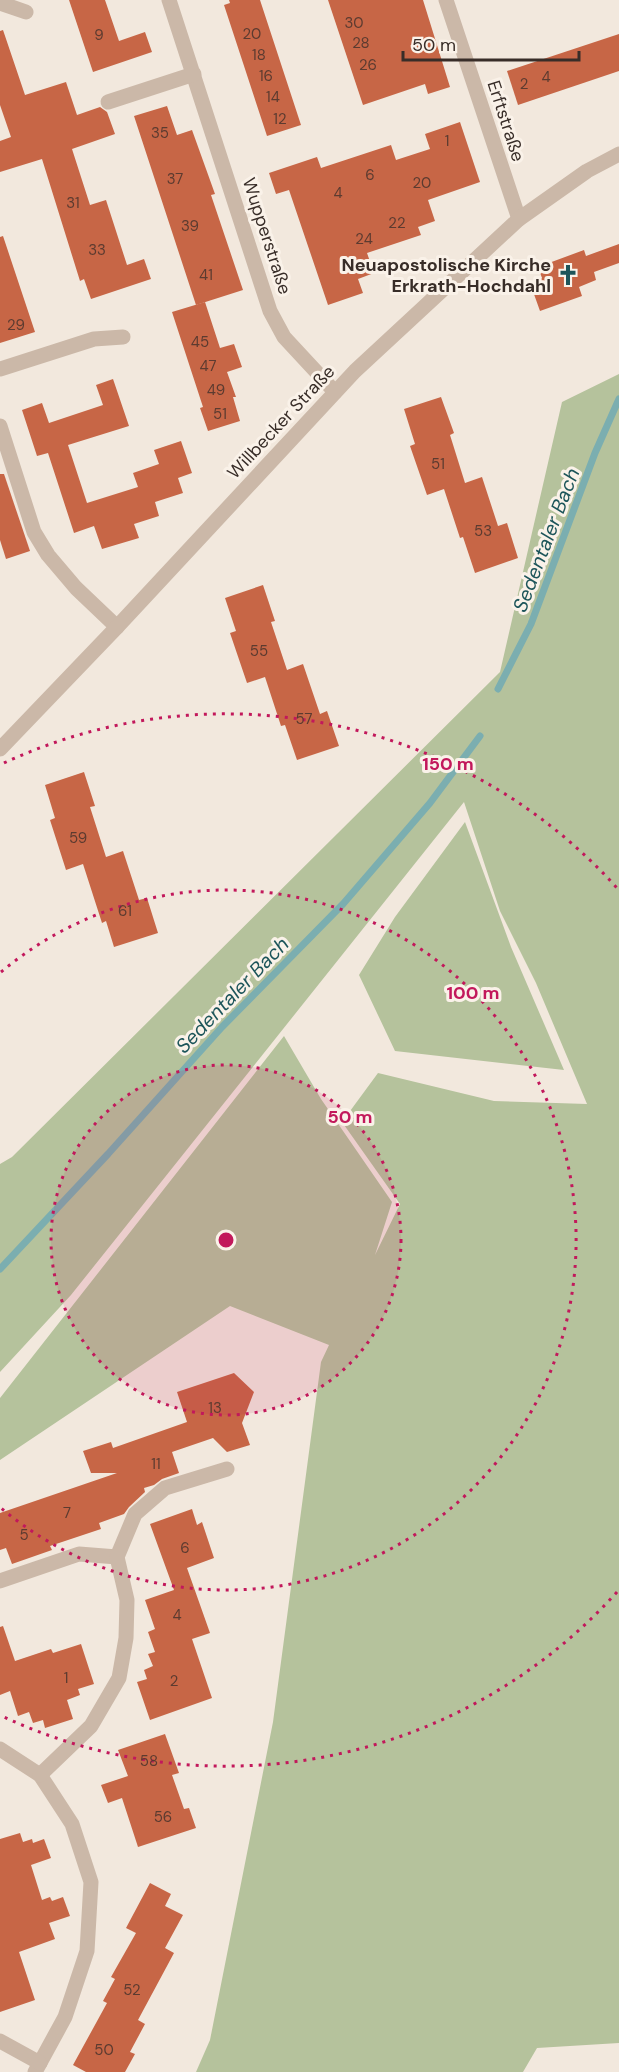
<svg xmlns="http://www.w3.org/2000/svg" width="619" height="2072" font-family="'DM Sans',sans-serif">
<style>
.green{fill:#b5c29c}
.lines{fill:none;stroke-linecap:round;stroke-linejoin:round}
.stream{stroke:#7baeb0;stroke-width:7}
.building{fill:#c76646}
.minor{stroke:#cbb8a8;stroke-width:15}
.ring{fill:none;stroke:#c2185b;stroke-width:3;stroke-dasharray:3 6}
.labels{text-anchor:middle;stroke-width:6;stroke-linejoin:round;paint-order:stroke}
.number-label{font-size:15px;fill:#5c3b30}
.street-label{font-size:18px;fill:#382d28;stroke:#faf2e9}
.poi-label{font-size:18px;font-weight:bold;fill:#382d28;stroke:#faf2e9;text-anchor:end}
.water-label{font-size:20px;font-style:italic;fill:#1d555a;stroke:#faf2e9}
.centre{fill:#c2185b;stroke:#faf2e9;stroke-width:3}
.ring-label{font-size:18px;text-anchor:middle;font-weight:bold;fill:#c2185b;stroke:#faf2e9;stroke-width:6;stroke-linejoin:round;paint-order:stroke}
</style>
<rect width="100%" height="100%" fill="#f2e8dd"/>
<g class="green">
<path d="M619 374V2043L537 2048 523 2072H196L210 2040 273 1722 321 1362 329 1345 230 1306 0 1460V1398L284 1036 321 1099 392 1202 375 1255 400 1204 342 1122 378 1073 494 1101 587 1104 536 983 500 911 464 802 71 1295 0 1372V1164L12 1157 500 672 562 402Z"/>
<path d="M465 822 511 947 564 1070 395 1051 359 975 395 917Z"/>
</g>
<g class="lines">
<g class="stream">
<path d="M498 689 531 624 595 453 619 399"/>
<path d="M0 1269 108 1154 222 1027 343 904 430 803 480 736"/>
</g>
</g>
<g class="building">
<path d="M69 0H105L119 41 145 32 152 52 93 72Z"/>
<path d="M229 0H260L301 125 267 136 224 5 230 3Z"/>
<path d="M328 0H423L450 87 428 94 425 84 363 105Z"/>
<path d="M3 30 25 95 66 82 77 115 100 107 107 112 115 134 72 149 90 205 106 200 127 265 144 259 151 279 91 299 84 279 80 281 42 159 0 172V141L11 137 0 105V31Z"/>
<path d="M619 34V71L518 105 507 71Z"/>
<path d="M167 106 177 135 192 130 215 194 211 195 243 290 196 305 134 116Z"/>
<path d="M460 122 480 182 428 200 435 221 418 227 421 235 367 253 374 273 358 279 363 293 328 305 289 190 276 194 269 173 317 157 321 168 391 145 396 160 430 149 425 134Z"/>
<path d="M3 236 35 332 0 343V237Z"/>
<path d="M619 244V263L594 272 596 280 579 287 582 296 540 311 530 283 542 278 538 267 584 250 586 256Z"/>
<path d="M205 302 220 348 234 344 242 367 227 372 236 397H233L240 421 208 431 200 408 203 407 172 312Z"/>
<path d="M113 379 129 426 68 445 87 503 138 487 133 473 159 464 154 450 181 441 192 473 178 478 183 493 155 502 159 516 134 524 139 538 102 549 94 526 74 533 48 453 37 456 22 410 42 403 49 423 103 405 96 385Z"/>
<path d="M441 397 454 433 450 435 465 483 482 477 498 526 507 523 518 558 475 573 463 537 460 538 444 489 427 495 410 446 415 444 404 409Z"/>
<path d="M0 474H4L30 551 6 559 0 540Z"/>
<path d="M263 585 275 621 271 622 287 670 303 664 320 714 327 711 339 746 297 760 285 725 281 726 265 677 247 683 230 633 236 631 225 598Z"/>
<path d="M84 772 95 806 90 807 106 857 123 851 139 900 147 898 158 933 114 947 106 921 102 923 83 864 66 870 50 820 55 818 45 785Z"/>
<path d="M234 1373 254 1392 242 1423 250 1445 227 1452 213 1438 172 1452 179 1473 162 1479 154 1485 144 1488 145 1492 129 1507 124 1514 99 1523 101 1529 50 1546 52 1550 12 1564 6 1548 0 1550V1513L117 1473H91L83 1451 111 1442 113 1448 187 1422 177 1392Z"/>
<path d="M192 1509 197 1525 202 1522 214 1558 187 1568 210 1633 192 1639 212 1698 150 1720 137 1682 147 1679 144 1670 153 1666 148 1654 155 1652 148 1632 155 1629 145 1600 174 1590 150 1524Z"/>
<path d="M3 1626 15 1661 51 1649 53 1653 81 1644 94 1684 78 1689 80 1695 67 1700 73 1719 45 1728 43 1720 33 1723 29 1712 18 1716 10 1691 0 1695V1627Z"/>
<path d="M165 1734 179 1773 172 1775 184 1809 189 1808 196 1828 138 1847 122 1798 108 1803 101 1785 128 1776 118 1750Z"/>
<path d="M20 1833 23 1842 32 1839 33 1843 44 1839 51 1858 31 1865 42 1900 50 1897 52 1901 63 1897 70 1916 49 1923 55 1939 19 1952 35 2000 0 2012V1839Z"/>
<path d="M150 1883 171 1894 165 1906 183 1915 165 1948 174 1953 138 2020 145 2024 130 2052 135 2054 125 2072H86L73 2065 107 2003 103 2001 115 1979 111 1977 136 1933 126 1928Z"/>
</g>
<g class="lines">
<g class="minor">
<path d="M169 0 270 311 284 337 335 392"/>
<path d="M446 0 519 219"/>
<path d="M0 3 26 12"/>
<path d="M108 102 194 74"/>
<path d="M0 369 94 339 123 337"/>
<path d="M0 426 34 532 48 555 76 588 117 627"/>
<path d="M0 749 117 627 355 371 519 219 587 171 619 154"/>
<path d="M0 1581 79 1554 117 1557"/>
<path d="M0 1749 40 1775 72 1824 91 1882 87 1951 65 2017 35 2072"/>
<path d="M40 1775 91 1726 119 1678 126 1638 127 1600 117 1557 135 1514 165 1488 227 1469"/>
<path d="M0 2041 40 2063"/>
</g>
</g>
<circle cx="226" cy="1240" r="175" fill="#c2185b" fill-opacity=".12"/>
<g class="ring">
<circle cx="226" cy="1240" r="175"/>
<path d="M1 972A350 350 0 1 1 1 1508"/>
<path d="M617 1592A526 526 0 0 1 4 1717M4 763A526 526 0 0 1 617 888"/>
</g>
<defs>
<symbol id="church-bare" viewBox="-9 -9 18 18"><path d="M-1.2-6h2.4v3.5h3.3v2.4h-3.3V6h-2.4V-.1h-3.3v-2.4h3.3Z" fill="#1d555a" stroke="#faf2e9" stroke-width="2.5" paint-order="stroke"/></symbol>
</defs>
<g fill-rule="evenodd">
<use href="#church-bare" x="553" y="260" width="30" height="30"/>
</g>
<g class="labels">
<g class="number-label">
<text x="354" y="28">30</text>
<text x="252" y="39">20</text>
<text x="99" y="40">9</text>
<text x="361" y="48">28</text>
<text x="259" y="60">18</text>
<text x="368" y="70">26</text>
<text x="266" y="81">16</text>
<text x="546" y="82">4</text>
<text x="524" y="89">2</text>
<text x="273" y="102">14</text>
<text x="280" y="124">12</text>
<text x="160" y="138">35</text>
<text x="447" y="146">1</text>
<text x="370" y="180">6</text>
<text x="175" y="184">37</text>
<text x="422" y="188">20</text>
<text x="338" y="198">4</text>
<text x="73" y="208">31</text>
<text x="397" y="228">22</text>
<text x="190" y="231">39</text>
<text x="364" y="244">24</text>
<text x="97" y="255">33</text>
<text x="206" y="280">41</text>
<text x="16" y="330">29</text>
<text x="200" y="347">45</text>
<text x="208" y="371">47</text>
<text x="216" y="395">49</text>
<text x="220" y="419">51</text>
<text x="438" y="469">51</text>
<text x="483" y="536">53</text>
<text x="259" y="656">55</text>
<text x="304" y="724">57</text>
<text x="78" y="843">59</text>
<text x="125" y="916">61</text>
<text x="215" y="1413">13</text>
<text x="156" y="1469">11</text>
<text x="67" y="1518">7</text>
<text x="24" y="1540">5</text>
<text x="185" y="1553">6</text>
<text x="177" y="1620">4</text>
<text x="66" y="1683">1</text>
<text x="174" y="1686">2</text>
<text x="149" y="1766">58</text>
<text x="163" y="1822">56</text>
<text x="132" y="1995">52</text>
<text x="104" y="2055">50</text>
</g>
<g class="street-label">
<text transform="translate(506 121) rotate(72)" y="6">Erftstraße</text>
<text transform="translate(267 236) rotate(72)" y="6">Wupperstraße</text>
<text transform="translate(281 422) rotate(-47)" y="6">Willbecker Straße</text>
</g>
<g class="poi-label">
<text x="551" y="271">Neuapostolische Kirche<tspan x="551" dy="21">Erkrath-Hochdahl</tspan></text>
</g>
<g class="water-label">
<text transform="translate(546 540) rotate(-69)" y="7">Sedentaler Bach</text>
<text transform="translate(232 995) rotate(-46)" y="7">Sedentaler Bach</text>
</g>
</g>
<circle cx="226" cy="1240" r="9" class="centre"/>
<g class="ring-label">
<text x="448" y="770">150 m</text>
<text x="473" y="999">100 m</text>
<text x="350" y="1123">50 m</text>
</g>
<path d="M403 51v9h176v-9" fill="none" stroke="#382d28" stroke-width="3"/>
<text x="412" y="51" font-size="18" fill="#382d28" stroke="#faf2e9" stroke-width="4.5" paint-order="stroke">50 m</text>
</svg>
